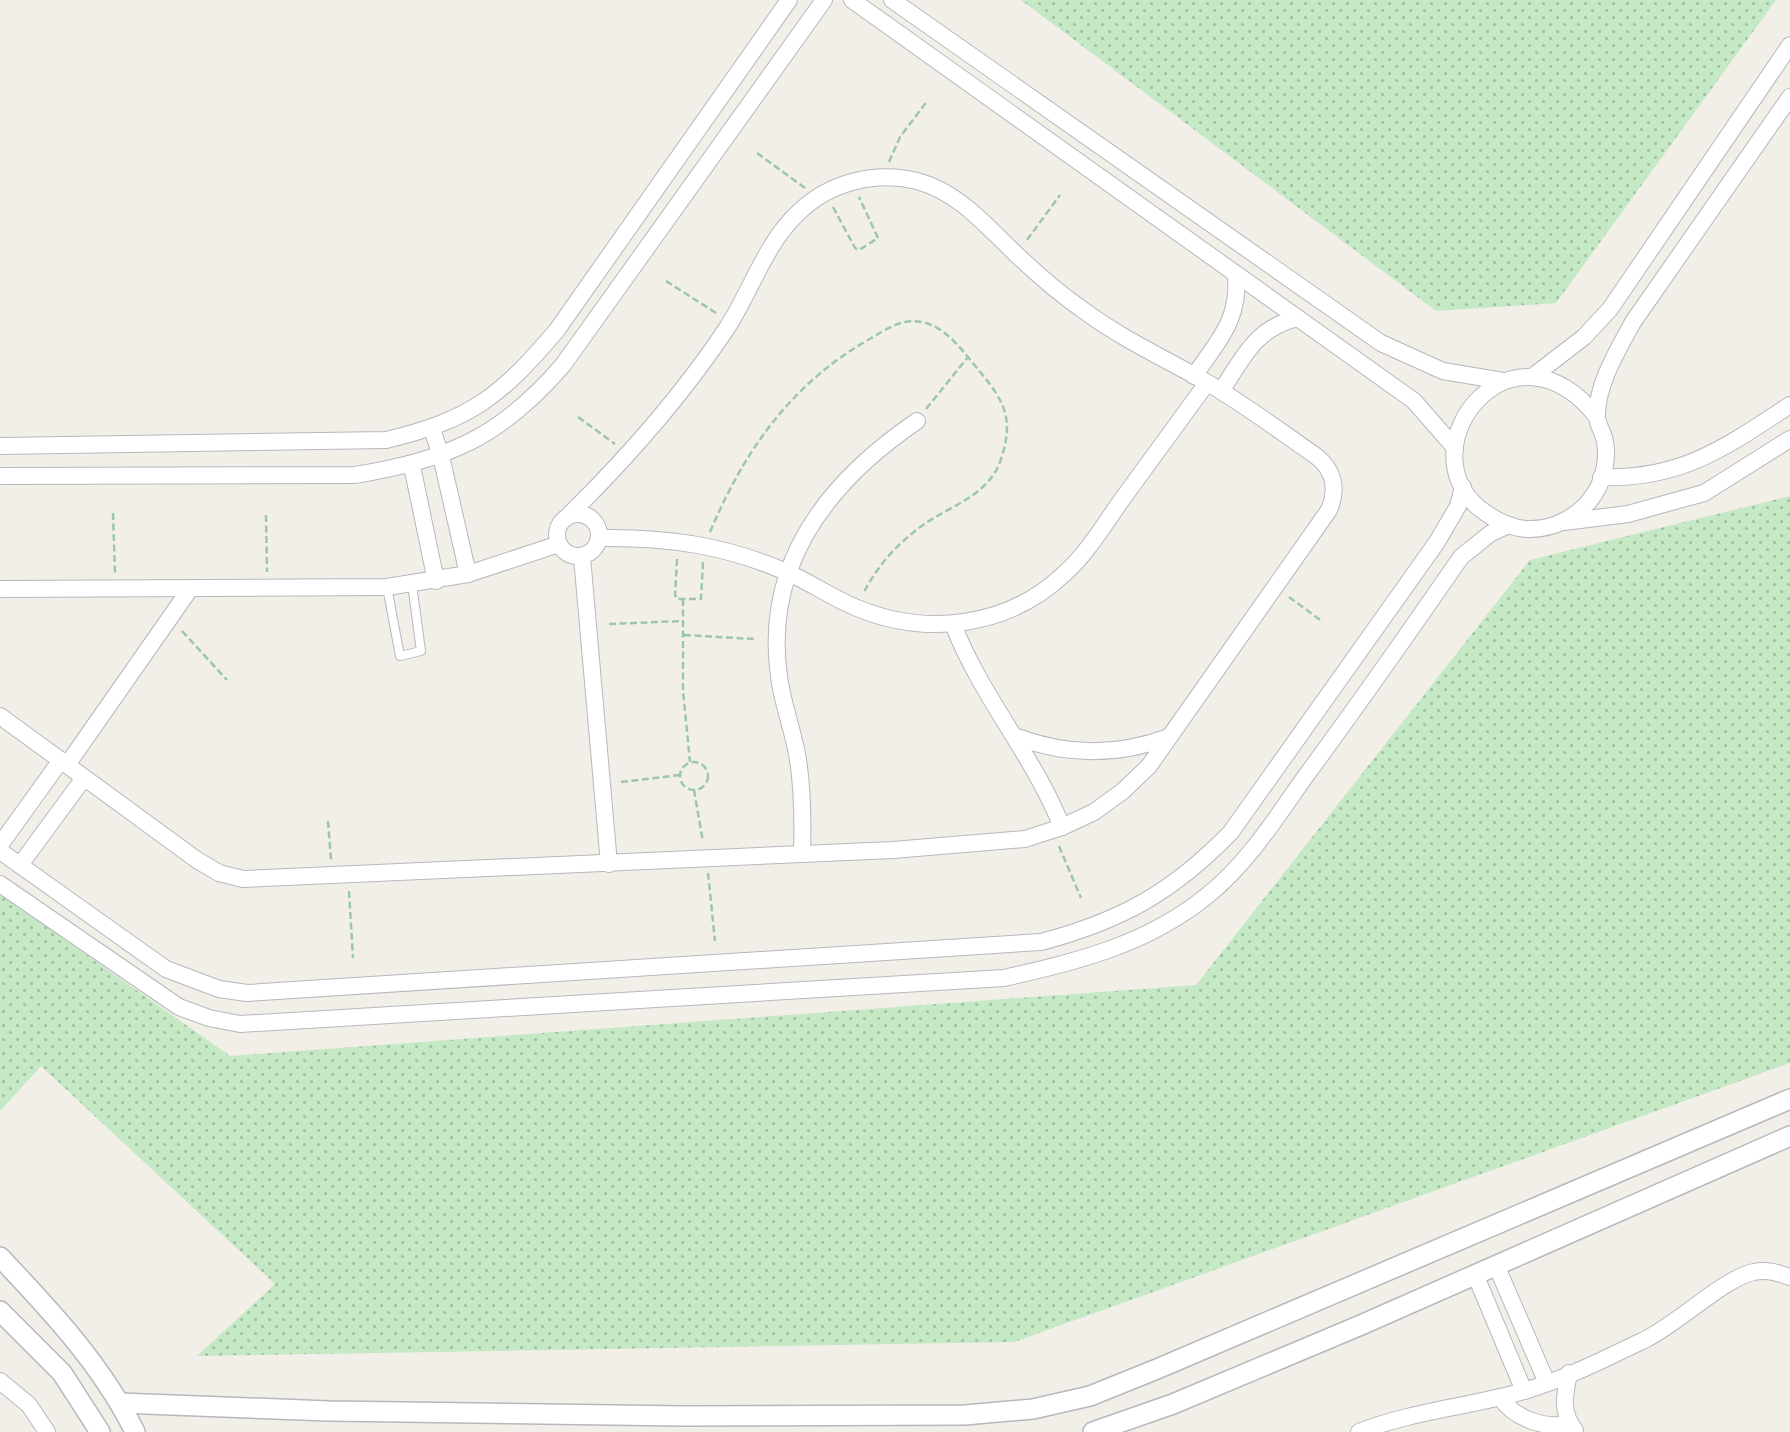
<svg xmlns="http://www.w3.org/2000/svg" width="1790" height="1432" font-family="'Fira Sans Condensed',sans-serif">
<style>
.grass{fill:url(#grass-dots)}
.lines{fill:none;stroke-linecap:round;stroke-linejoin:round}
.service-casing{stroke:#b5b8bc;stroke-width:10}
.minor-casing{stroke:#b5b8bc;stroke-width:18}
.tertiary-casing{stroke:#b5b8bc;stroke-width:22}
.path{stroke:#9cc7a9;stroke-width:2.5;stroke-dasharray:7 3.5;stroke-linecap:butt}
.service{stroke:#fff;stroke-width:8}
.minor{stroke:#fff;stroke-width:16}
.tertiary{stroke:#fff;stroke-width:19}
</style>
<defs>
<pattern id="grass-dots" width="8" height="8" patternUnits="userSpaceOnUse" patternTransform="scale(1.75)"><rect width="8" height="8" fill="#c5e8c5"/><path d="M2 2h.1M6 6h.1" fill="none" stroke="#a3c0a4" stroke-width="1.8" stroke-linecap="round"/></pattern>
</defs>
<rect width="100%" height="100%" fill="#f1efe8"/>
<g class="grass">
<path d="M1021 0H1776L1556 303 1436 311Z"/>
<path d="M1790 496V1063L1014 1342 197 1356 275 1284 41 1066 0 1111V894L230 1056 1196 985 1530 560Z"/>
</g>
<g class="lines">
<defs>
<path id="service" d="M387 587 400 656 421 651 412 584"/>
<g id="minor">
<path d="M852 0 1414 401 1455 448"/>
<path d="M892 0 1381 343 1443 371 1503 381"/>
<path d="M1194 376C1218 341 1240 320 1236 275"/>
<path d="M1532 377 1584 337 1610 309 1790 45"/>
<path d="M1221 391C1244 357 1255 328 1298 318"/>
<path d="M1597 417C1513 310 1405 445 1479 508 1493 519 1509 528 1527 529 1554 530 1581 516 1595 493 1604 479 1608 458 1605 442 1604 433 1597 425 1597 416 1597 383 1618 350 1633 322L1790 97"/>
<path d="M432 429 441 456 468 574"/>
<path d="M0 446 386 440C471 420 501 396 557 330L789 0"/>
<path d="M412 466 436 581"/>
<path d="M0 476 355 475C449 459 500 438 563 365L824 0"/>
<path d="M1601 477C1681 480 1726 447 1790 405"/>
<circle cx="578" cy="535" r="21"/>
<path d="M1564 522 1628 514 1704 493 1790 439"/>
<path d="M600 538C665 537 725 545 786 572 810 582 832 598 857 608 927 637 1008 627 1064 574 1089 552 1106 521 1126 494 1153 457 1180 420 1207 383"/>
<path d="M582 557 609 864"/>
<path d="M0 589 387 587 468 574 559 544"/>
<path d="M953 624C981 697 1033 754 1062 827"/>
<path d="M0 716 197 860 219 873 243 879 893 850 1025 839 1062 827 1094 812 1123 791 1149 766 1329 510C1338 489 1334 470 1316 456 1280 431 1244 404 1206 382 1164 358 1122 339 1083 310 1060 294 1038 275 1018 256 987 227 959 192 917 181 875 171 830 182 799 212 766 242 751 291 727 328 681 397 629 456 570 514"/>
<path d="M1017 737C1069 756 1117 756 1169 737"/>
<path d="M67 765 190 589"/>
<path d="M0 845 61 760"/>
<path d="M0 851 166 969 219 989 247 993 1041 942C1121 921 1173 892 1231 832L1437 542 1458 506 1463 487"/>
<path d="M802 854C803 820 803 787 797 754 792 727 782 702 779 676 763 563 829 481 917 421"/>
<path d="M20 865 84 778"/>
<path d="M0 884 179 1007 209 1018 240 1024 1004 978C1078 961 1147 945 1208 895 1247 864 1276 818 1305 777 1358 705 1410 631 1461 557L1491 533 1509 525"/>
<path d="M1496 1265 1547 1383"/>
<path d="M1475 1274 1524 1391"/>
<path d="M1569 1373C1565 1394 1560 1412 1575 1430"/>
<path d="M0 1381 29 1405 47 1432"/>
<path d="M1500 1397C1514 1419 1545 1429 1570 1424"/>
<path d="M1359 1432C1412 1411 1469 1407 1524 1391 1565 1379 1607 1358 1646 1339 1677 1324 1726 1277 1754 1272 1767 1269 1778 1273 1790 1277"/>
</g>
<g id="tertiary">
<path d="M0 1257C51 1311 102 1365 135 1432"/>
<path d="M0 1311 62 1373 100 1432"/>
<path d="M120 1403 329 1411 682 1416 965 1415 1033 1409 1090 1396 1157 1369 1790 1099"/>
<path d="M1093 1432 1173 1404 1361 1325 1790 1136"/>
</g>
</defs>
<use href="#service" class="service-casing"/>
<use href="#minor" class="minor-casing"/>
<use href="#tertiary" class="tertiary-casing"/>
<g class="path">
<path d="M757 153 805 188"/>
<path d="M889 162 900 137 928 100"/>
<path d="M833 207 855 248 859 250 878 238 859 197"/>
<path d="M1027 240 1060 195"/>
<path d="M666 281 716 313"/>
<path d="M926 409 968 357"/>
<path d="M578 417 615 444"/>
<path d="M113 513 115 573"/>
<path d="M266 515 267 572"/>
<path d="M710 532C744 451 791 384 868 340 885 330 901 318 922 322 947 327 965 354 981 373 1005 402 1014 420 1001 459 989 496 951 505 923 525 898 543 878 565 864 592"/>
<path d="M677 559 675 595 677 599H701L703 562"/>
<path d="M1289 597 1323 622"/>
<path d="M683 599V691L690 762"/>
<path d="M609 624 682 621"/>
<path d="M182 631 227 680"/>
<path d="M684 635 754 639"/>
<circle cx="694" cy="776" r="14"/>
<path d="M621 782 680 775"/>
<path d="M694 790 703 842"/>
<path d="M328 821 331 860"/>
<path d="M1059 846 1081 898"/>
<path d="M708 873 715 941"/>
<path d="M349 891 353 958"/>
</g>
<use href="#service" class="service"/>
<use href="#minor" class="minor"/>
<use href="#tertiary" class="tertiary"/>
</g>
</svg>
